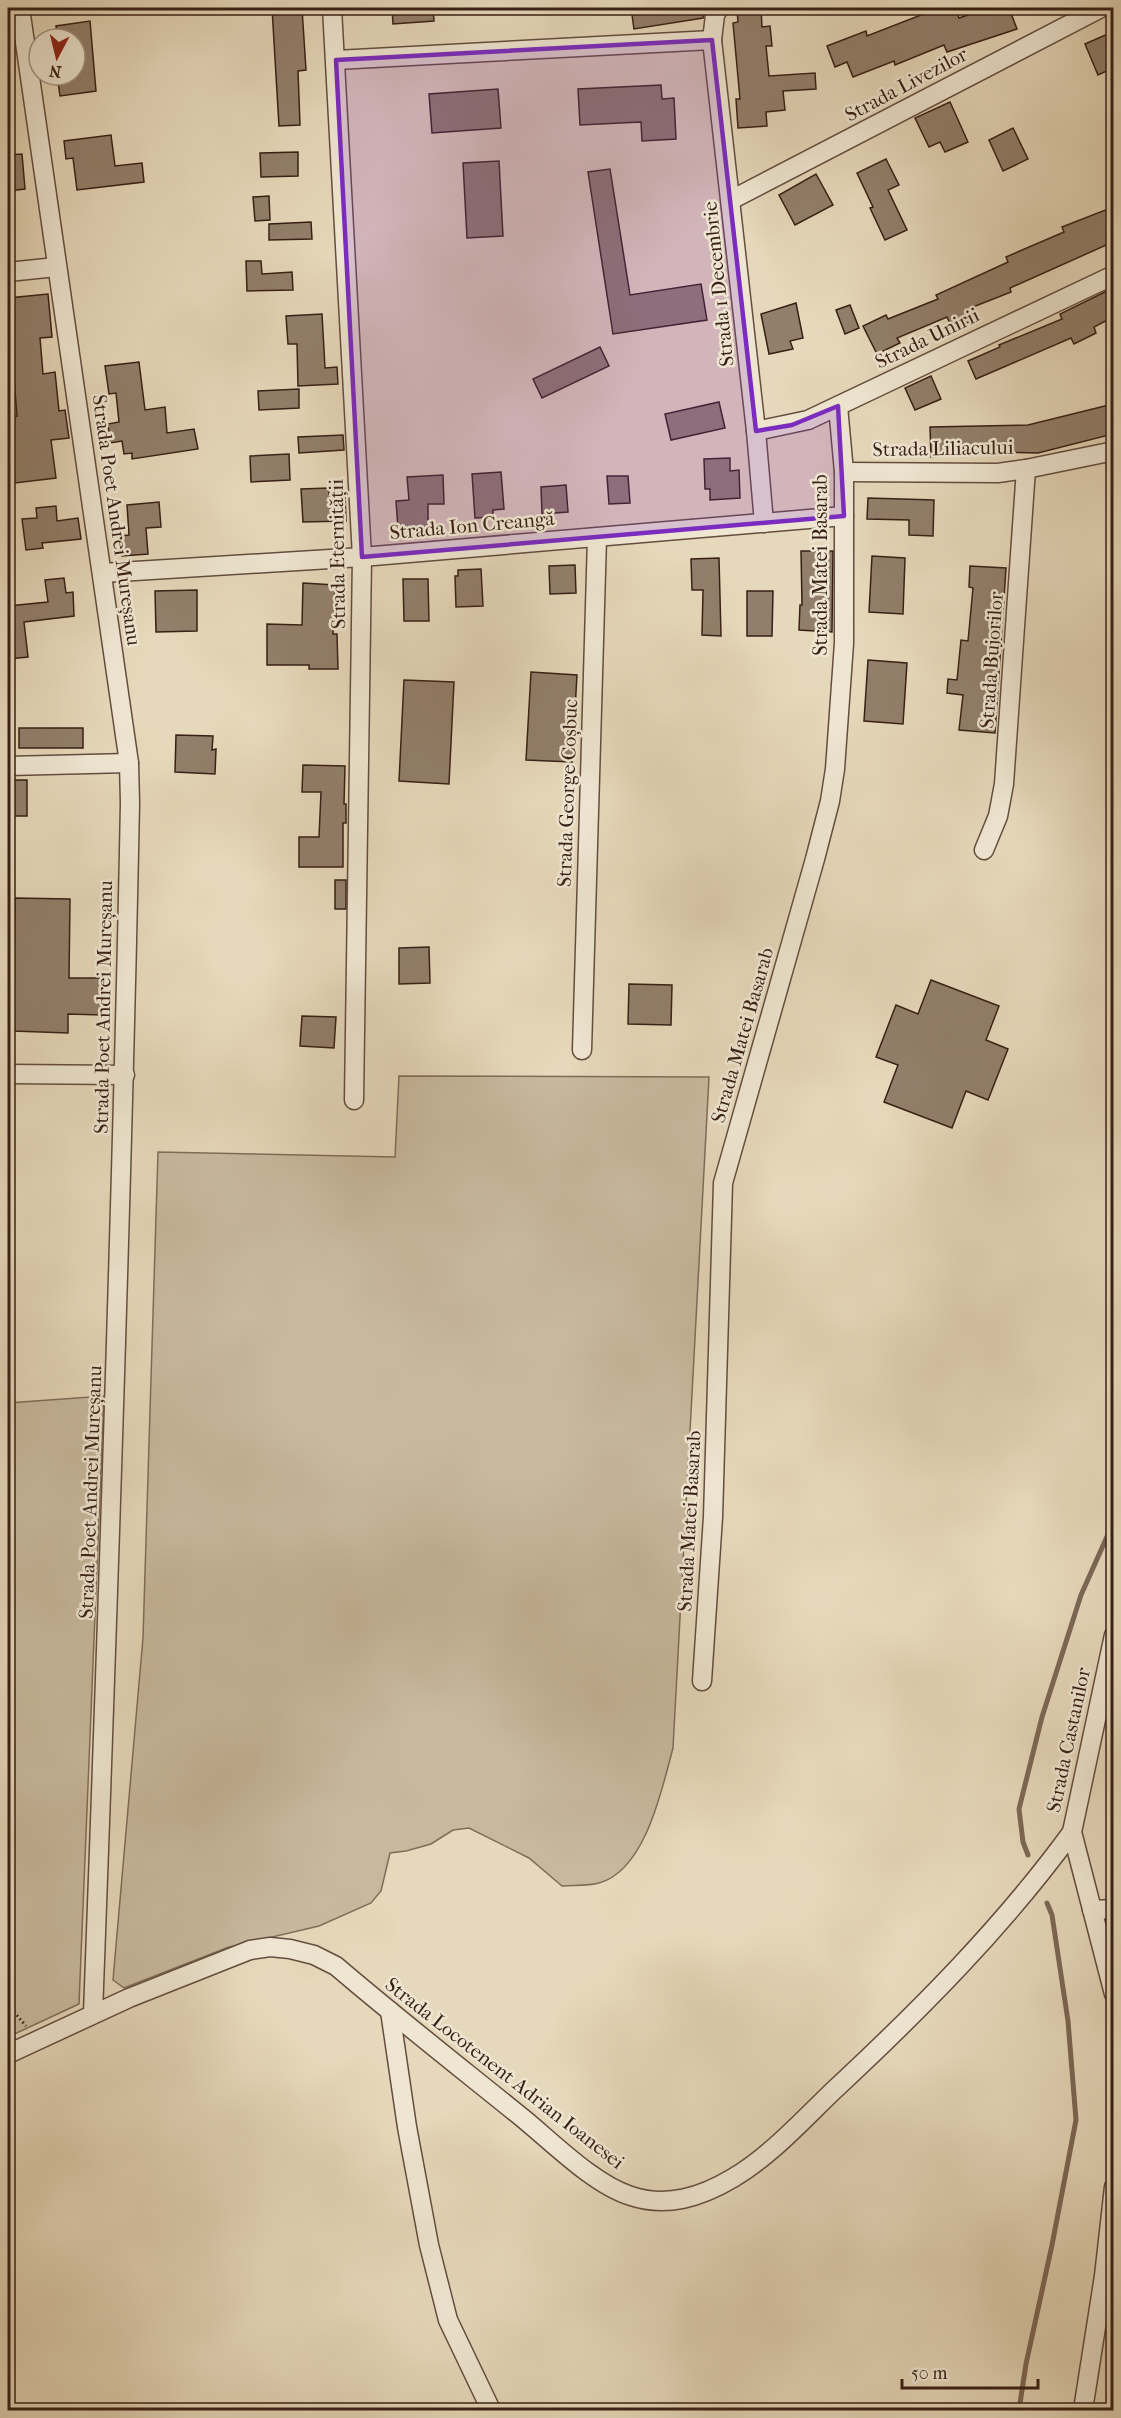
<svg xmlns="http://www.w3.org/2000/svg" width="1121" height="2418" font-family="'IM FELL French Canon',serif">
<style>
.green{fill:#c8b99e;stroke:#806c5a;stroke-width:1.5}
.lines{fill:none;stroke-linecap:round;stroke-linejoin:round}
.stream{stroke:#7d6857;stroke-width:5}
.building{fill:#927f6b;stroke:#381f16;stroke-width:1.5}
.minor-casing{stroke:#644d3f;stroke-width:21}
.path{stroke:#381f16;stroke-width:3;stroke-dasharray:1.5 3;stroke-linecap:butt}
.minor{stroke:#efe6d2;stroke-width:18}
.marked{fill:#7b2cbf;fill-opacity:0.2;stroke:#7b2cbf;stroke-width:4.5;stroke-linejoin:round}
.labels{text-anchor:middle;stroke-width:5;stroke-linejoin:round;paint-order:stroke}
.street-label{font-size:20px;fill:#381f16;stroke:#efe6d2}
</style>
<rect width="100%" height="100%" fill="#e6d8ba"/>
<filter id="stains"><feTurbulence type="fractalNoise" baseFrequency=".00333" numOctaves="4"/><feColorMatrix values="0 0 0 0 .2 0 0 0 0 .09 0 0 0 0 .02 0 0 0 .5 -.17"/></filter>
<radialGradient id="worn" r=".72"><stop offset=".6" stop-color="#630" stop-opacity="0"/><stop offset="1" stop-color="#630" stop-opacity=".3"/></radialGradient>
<g class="green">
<path d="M399 1076 709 1077 673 1748C662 1788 646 1870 599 1883 588 1886 574 1885 562 1886L529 1858 469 1828 453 1830 431 1844 406 1851 390 1853 381 1891 371 1903 319 1926 229 1947 124 1988 113 1980 143 1638 158 1152 395 1157Z"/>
<path d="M104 1396 79 2004 8 2037V1403Z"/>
</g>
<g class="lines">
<g class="stream">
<path d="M1028 1855 1023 1842 1019 1809 1042 1717 1081 1595 1114 1521"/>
<path d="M1019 2410 1026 2364 1052 2245 1076 2120 1068 2021 1052 1915 1047 1903"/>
</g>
</g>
<g class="building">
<path d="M272 8H302L306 70 298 71 300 125 279 126Z"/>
<path d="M392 8H433L434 21 393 24Z"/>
<path d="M631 8H706L703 18 634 29Z"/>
<path d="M761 8 762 27 770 26 772 46H766L769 76 815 73 816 89 783 91 785 110 766 112 767 126 738 128 736 99H740L733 23 738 22 737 10Z"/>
<path d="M939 8H955L959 18 988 8H1009L1017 29 947 52 944 45 895 65 894 61 853 77 847 62 835 67 827 46 866 31 867 36Z"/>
<path d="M90 21 96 91 60 96 57 75H75V39H58L56 26Z"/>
<path d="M1110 33 1113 41V68L1098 75 1085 44Z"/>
<path d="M661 85 662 99 674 98 676 139 642 141 641 122 580 125 578 89Z"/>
<path d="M498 89 501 128 432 133 429 94Z"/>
<path d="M950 102 968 142 945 152 940 142 929 147 915 118Z"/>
<path d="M1013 128 1028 159 1003 171 989 140Z"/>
<path d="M111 135 115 166 142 163 144 182 77 190 73 158 66 159 64 141Z"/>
<path d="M298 152V176L261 177 260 153Z"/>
<path d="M22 154 25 189 8 191V155Z"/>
<path d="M886 159 899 185 888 190 907 230 885 240 870 208 873 207 857 173Z"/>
<path d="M499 161 503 236 467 238 463 163Z"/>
<path d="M610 169 630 295 701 284 707 320 613 334 588 172Z"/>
<path d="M816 174 833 205 795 225 779 195Z"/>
<path d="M269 196 270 220 255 221 253 197Z"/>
<path d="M1113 207V242L1010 288 1011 292 973 307 978 318 953 330 947 317 897 338 900 343 877 354 863 326 886 315 888 319 938 299 936 295 1008 262 1006 257 1064 232 1062 227Z"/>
<path d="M311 222 312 239 269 240V224Z"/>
<path d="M246 261H261L262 274 292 272 293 290 247 291Z"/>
<path d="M1113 288V317L1094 327 1096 333 1074 344 1071 338 976 379 968 361 1000 347 999 345 1062 319 1060 314Z"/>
<path d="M48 294 52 337 40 338 43 374 55 372 59 411 65 410 69 438 51 440 56 478 15 483 9 440H8V417L17 416 11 341H8V298Z"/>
<path d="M796 303 803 338 790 341 793 349 769 354 761 314Z"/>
<path d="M850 305 859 328 845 334 836 310Z"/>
<path d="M322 314 325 368 337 367 338 384 298 386 297 344H288L286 316Z"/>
<path d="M600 347 609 366 542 398 533 379Z"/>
<path d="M139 362 145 410 165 407 167 433 194 429 198 449 132 459V453L124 454 122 441 110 443 108 424 119 422 116 393 109 394 105 366Z"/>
<path d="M931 376 941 399 915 410 905 388Z"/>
<path d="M299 389V408L259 410 258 391Z"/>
<path d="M719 402 725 428 671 440 665 414Z"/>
<path d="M1113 404V434L1038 453 999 452 931 457 930 427 1028 425Z"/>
<path d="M343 435 344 450 299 453 298 437Z"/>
<path d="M289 454 290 480 251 482 250 456Z"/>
<path d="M730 458V471L739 470 740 498 710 500V489H705L704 459Z"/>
<path d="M501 472 504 509 493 510V517L475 518 472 474Z"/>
<path d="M443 475 444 504H428V527L398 528 396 501 409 500 407 477Z"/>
<path d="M607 476H628L630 503 609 504Z"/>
<path d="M566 485 568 512 542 514 541 487Z"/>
<path d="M329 488V494L345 493 346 521 303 522 301 489Z"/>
<path d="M868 498 934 500 933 536 909 535V520L867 519Z"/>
<path d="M159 502 161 527 146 528 148 554 122 556 121 536 129 535 127 505Z"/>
<path d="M56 506 57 521 78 518 81 539 42 543 43 548 26 550 22 519 37 518 36 508Z"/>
<path d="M801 551H833L832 632 799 630 800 605H802Z"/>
<path d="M872 556 905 558 903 614 869 612Z"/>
<path d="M719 558 721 636 702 635 703 590H692L691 559Z"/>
<path d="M575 565 576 593 550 594 549 566Z"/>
<path d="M970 566 1006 568 995 733 959 730 963 695 947 693 948 679 957 680 961 640 968 641 973 588 969 587Z"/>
<path d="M481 569 483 606 456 607 455 576H458V570Z"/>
<path d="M64 578 66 593 73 592 74 616 24 622 28 657 8 659V606L48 602 45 580Z"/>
<path d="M403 579H428L429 621H404Z"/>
<path d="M303 583 335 585 333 634H337L338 669H309V665H267V624L302 625Z"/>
<path d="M197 590V631L156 632 155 591Z"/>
<path d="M747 591H773L772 636H747Z"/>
<path d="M868 660 907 663 903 724 864 721Z"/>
<path d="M531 672 577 675 572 762 526 760Z"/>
<path d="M404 680 454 682 449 784 399 781Z"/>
<rect x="19" y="728" width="64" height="20"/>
<path d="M176 735 213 736 212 750 216 749 215 774 175 772Z"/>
<path d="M303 765 345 766 344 804H346V823H343V867H299V837H319L321 792H302Z"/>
<rect x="8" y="780" width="19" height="36"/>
<rect x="335" y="880" width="11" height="29"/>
<path d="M15 898 70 899 69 978H103L102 1015 68 1014V1033L13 1031Z"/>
<path d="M429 947 430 983 399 984V948Z"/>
<path d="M931 980 999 1006 986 1040 1008 1049 988 1100 966 1091 952 1128 884 1102 898 1065 876 1057 896 1005 918 1014Z"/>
<path d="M629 984 672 985 671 1025 628 1024Z"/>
<path d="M302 1016 336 1017 334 1048 300 1046Z"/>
</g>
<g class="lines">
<defs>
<g id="minor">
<path d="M20 8 129 763 130 803C122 1207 108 1610 93 2014"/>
<path d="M332 8 362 557 354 1100"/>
<path d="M719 8 715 15 712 40 756 431 764 523"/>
<path d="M336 60 712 40"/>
<path d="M731 200 1101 8"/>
<path d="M8 272 56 267"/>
<path d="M756 431 808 420 1114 275"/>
<path d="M844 472 998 473 1026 469 1114 451"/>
<path d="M103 573 362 557 844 516"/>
<path d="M8 766 129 763"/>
<path d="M984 850 998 816 1004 784 1026 469"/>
<path d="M582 1050 597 538"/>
<path d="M8 1074 125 1075"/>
<path d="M1114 1635 1072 1832 1114 1994"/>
<path d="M702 1681 713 1517 723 1183 815 859 830 801 835 769 844 643V472L838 406"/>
<path d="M1092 1910 1114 1909"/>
<path d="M390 2011 407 2127 429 2245 448 2320 491 2410"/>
<path d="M8 2054 129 1998 250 1950 270 1947 290 1949 314 1955 336 1966C398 2019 462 2069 525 2120 554 2144 595 2185 631 2196 667 2208 701 2197 733 2178 770 2156 801 2122 832 2092 919 2011 1002 1928 1072 1832"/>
<path d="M1083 2410 1104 2276 1114 2187"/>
</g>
</defs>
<use href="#minor" class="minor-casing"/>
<path class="path" d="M8 2005 26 2026"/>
<use href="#minor" class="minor"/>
</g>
<path class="marked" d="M712 40 756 431 792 425 838 406 844 516 362 557 336 60Z"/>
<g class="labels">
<g class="street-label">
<text transform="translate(906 84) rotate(-28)" y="7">Strada Livezilor</text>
<text transform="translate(718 284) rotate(-96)" y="7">Strada 1 Decembrie</text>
<text transform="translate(927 338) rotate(-26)" y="7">Strada Unirii</text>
<text transform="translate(943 448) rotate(-1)" y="7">Strada Liliacului</text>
<text transform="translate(117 520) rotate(82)" y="7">Strada Poet Andrei Mureșanu</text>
<text transform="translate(472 525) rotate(-5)" y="7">Strada Ion Creangă</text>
<text transform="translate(337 554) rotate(-91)" y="7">Strada Eternității</text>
<text transform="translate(820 565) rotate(-90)" y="7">Strada Matei Basarab</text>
<text transform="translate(991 660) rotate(-86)" y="7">Strada Bujorilor</text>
<text transform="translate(567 793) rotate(-88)" y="7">Strada George Coșbuc</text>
<text transform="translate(103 1007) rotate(-89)" y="7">Strada Poet Andrei Mureșanu</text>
<text transform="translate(742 1035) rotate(-74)" y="7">Strada Matei Basarab</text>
<text transform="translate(90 1492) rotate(-88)" y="7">Strada Poet Andrei Mureșanu</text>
<text transform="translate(689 1521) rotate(-87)" y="7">Strada Matei Basarab</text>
<text transform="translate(1068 1740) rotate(-78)" y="7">Strada Castanilor</text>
<text transform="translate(505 2073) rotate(38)" y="7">Strada Locotenent Adrian Ioanesei</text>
</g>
</g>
<rect width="1121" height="2418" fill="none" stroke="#e6d8ba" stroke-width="30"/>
<rect x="9" y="9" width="1103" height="2400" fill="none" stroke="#381f16" stroke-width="3"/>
<rect x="15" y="15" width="1091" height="2388" fill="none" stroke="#381f16" stroke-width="1.5"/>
<g transform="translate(57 57) rotate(187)"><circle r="28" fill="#efe6d2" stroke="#a69687" stroke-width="1.5"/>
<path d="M0-4.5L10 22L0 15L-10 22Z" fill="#8f2418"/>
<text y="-9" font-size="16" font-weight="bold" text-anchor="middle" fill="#381f16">N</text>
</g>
<path d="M902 2379v9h136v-9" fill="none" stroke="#381f16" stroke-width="3"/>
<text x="911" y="2379" font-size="18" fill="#381f16" stroke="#efe6d2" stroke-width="4.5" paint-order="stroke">50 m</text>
<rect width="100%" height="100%" filter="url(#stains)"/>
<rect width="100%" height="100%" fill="url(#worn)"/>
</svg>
